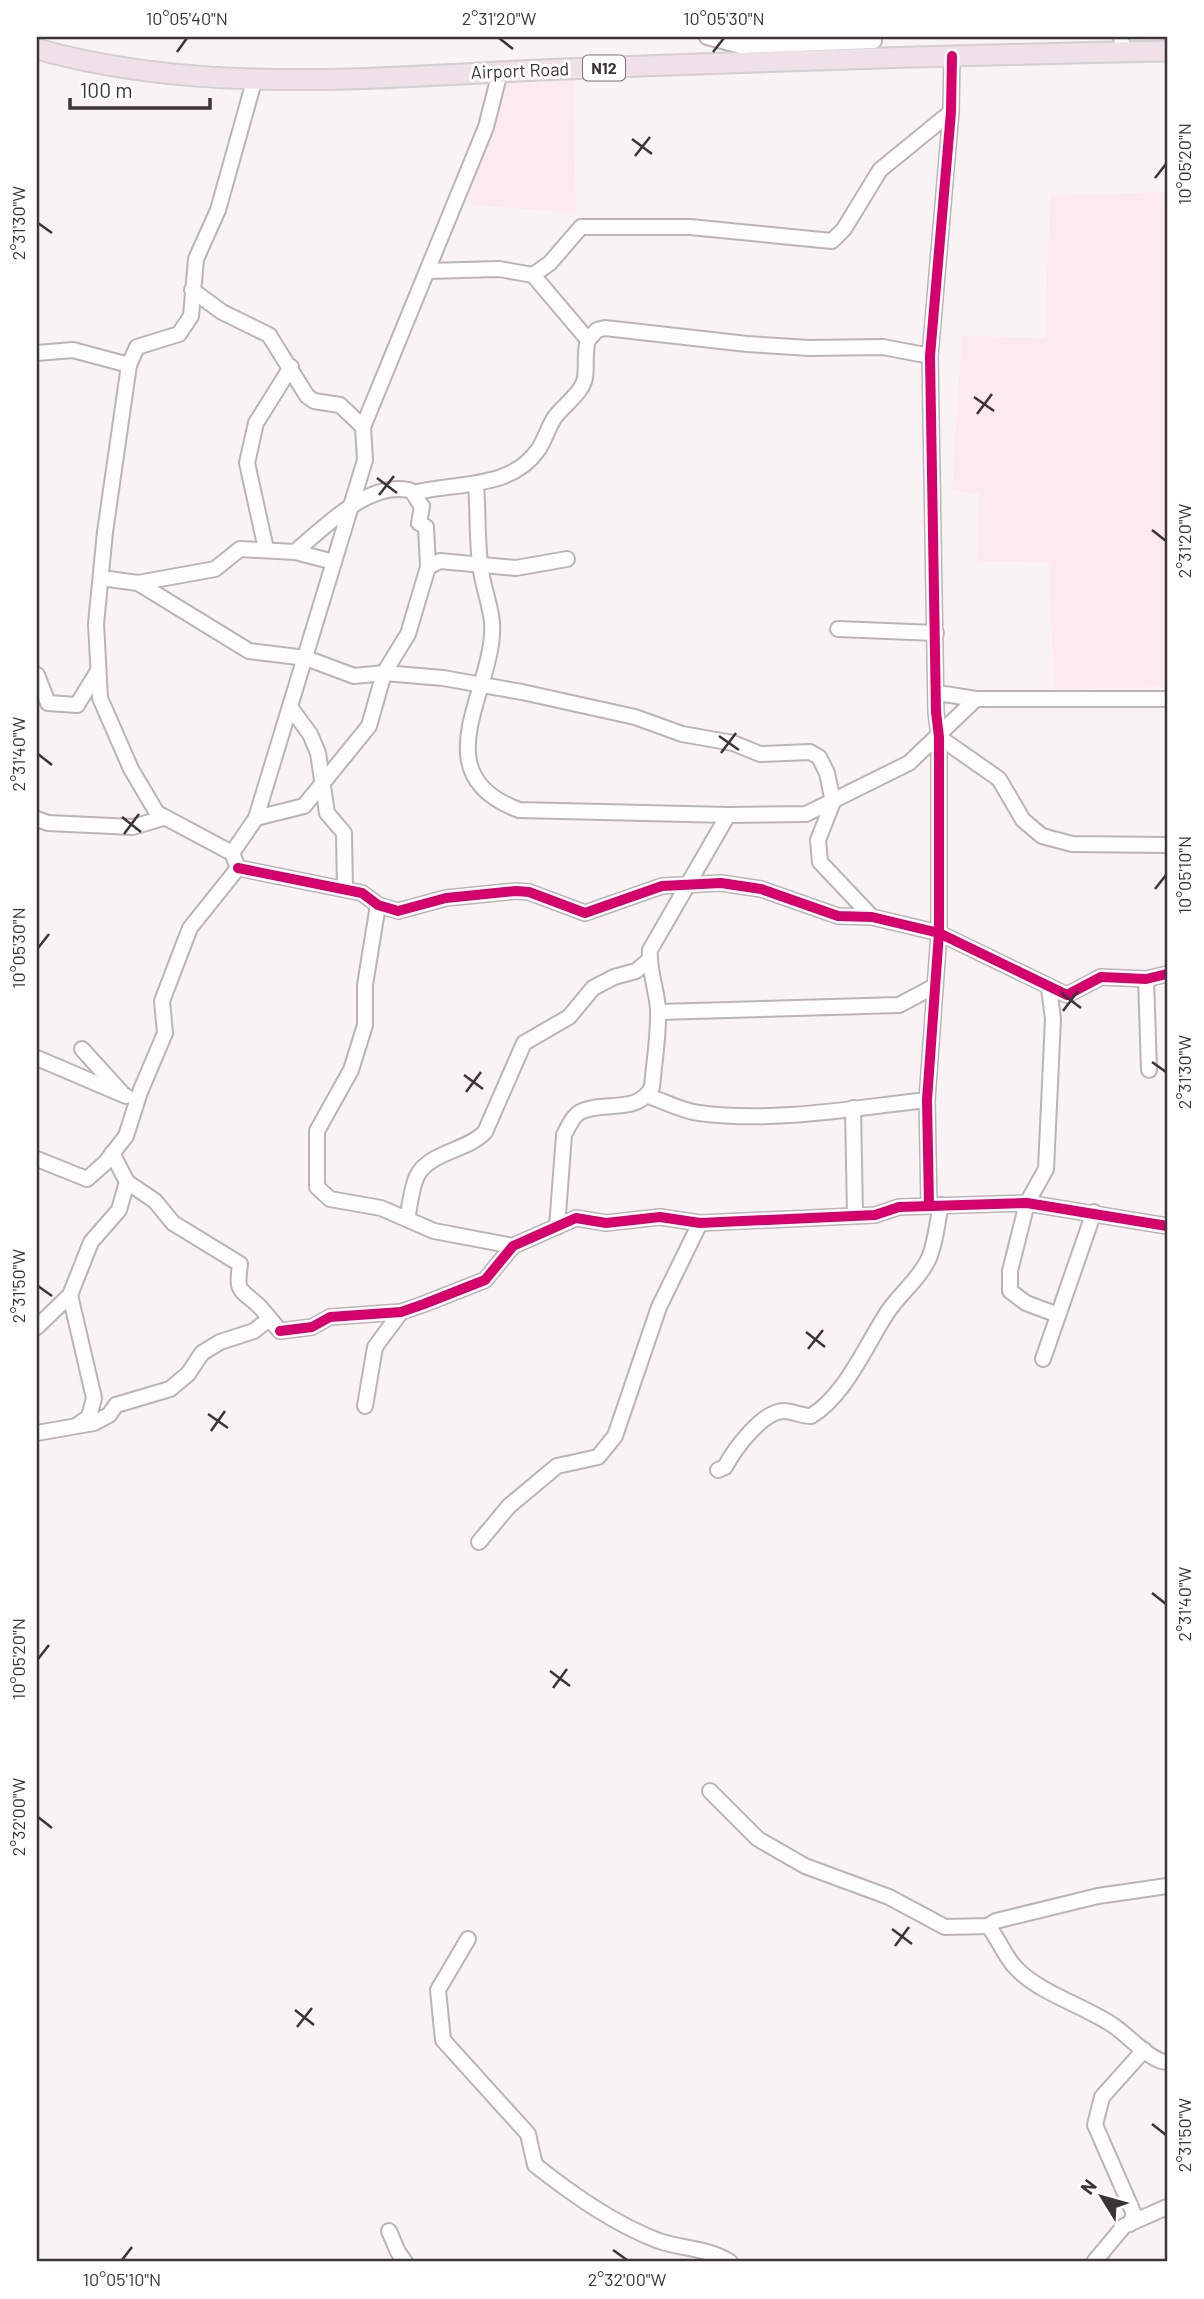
<svg xmlns="http://www.w3.org/2000/svg" width="1204" height="2299" font-family="Barlow,sans-serif">
<style>
.built{fill:#fde9f0}
.lines{fill:none;stroke-linecap:round;stroke-linejoin:round}
.minor-casing{stroke:#bbb4b6;stroke-width:18}
.highway-casing{stroke:#d3cecf;stroke-width:23}
.minor{stroke:#fefdfe;stroke-width:14}
.highway{stroke:#f0e0e7;stroke-width:19}
.cycleway-casing{stroke:#fff;stroke-width:15}
.cycleway{stroke:#d6006c;stroke-width:10}
.ticks{fill:none;stroke:#3c3437;stroke-width:2.5}
.labels{text-anchor:middle;stroke-width:6;stroke-linejoin:round;paint-order:stroke}
.shield{fill:#fff;stroke:#767173;stroke-width:2}
.shield-label{font-size:16px;font-weight:bold;fill:#3c3437}
.street-label{font-size:18px;fill:#3c3437;stroke:#fff}
.neatline{fill:none;stroke:#3c3437;stroke-width:2.5}
.ticks-label{font-size:18px;text-anchor:middle;fill:#3c3437}
</style>
<rect width="100%" height="100%" fill="#faf3f5"/>
<g class="built">
<path d="M573 76 576 213 474 205 468 198 509 78Z"/>
<path d="M1167 192V687L1054 689 1049 562 978 561 979 494 952 490 962 336 1045 338 1050 196Z"/>
</g>
<g class="lines">
<defs>
<g id="minor">
<path d="M707 37 741 46 874 41"/>
<path d="M1121 37 1123 52"/>
<path d="M427 271 499 269 533 275 550 263 581 227H690L832 241 844 229 880 170 951 112"/>
<path d="M192 290 222 312 269 335 307 396 314 401 340 405 363 427"/>
<path d="M588 340 597 330 605 328 747 344 809 348 883 347 930 356"/>
<path d="M37 353 73 350 129 365"/>
<path d="M476 484C478 511 477 538 480 564 482 584 490 603 492 622 497 688 419 773 519 810L728 815 806 814 909 763 976 699"/>
<path d="M413 493C455 482 510 490 538 450 545 440 548 427 555 417 564 405 582 393 585 378 587 366 584 353 588 340L533 275"/>
<path d="M266 549 247 463 256 423 291 367"/>
<path d="M295 552C323 528 368 482 408 490 415 491 417 502 422 506L419 523 426 527 428 567"/>
<path d="M101 578 138 583 215 569 240 549 295 552 334 562"/>
<path d="M138 583 249 651 306 658 354 676 384 673 443 678 522 692 635 717 682 734 733 743 760 754 810 752 819 757 827 773 833 802 818 840 820 862 872 917"/>
<path d="M838 629 936 633"/>
<path d="M37 675 48 703 77 705 98 671"/>
<path d="M938 693 976 699H1167"/>
<path d="M290 707 310 734 318 753 327 813 344 833 345 889"/>
<path d="M939 737 999 779 1023 820 1042 836 1072 844 1167 845"/>
<path d="M256 818 304 806 369 726 384 673 408 634 428 567 440 561 516 568 567 559"/>
<path d="M37 819 48 823 133 827 163 818"/>
<path d="M232 853 256 818 365 460 363 427 486 127 500 72"/>
<path d="M238 868 362 893 378 905 398 911 446 898 516 891 529 892 585 913 662 886 721 883 761 889 838 916 872 917 939 933 1067 995 1101 977 1146 979 1167 974"/>
<path d="M238 868 232 853 157 813 131 769 100 698 96 624 105 532 129 365 137 347 179 334 191 316 196 259 218 210 255 78"/>
<path d="M378 905 365 985V1025L351 1070 317 1131V1187L330 1199 381 1208 434 1231 513 1246"/>
<path d="M1146 979 1149 1070"/>
<path d="M1049 988 1053 1019 1046 1169 1027 1203 1010 1271V1291L1026 1303 1058 1315"/>
<path d="M658 1012 899 1005 935 986"/>
<path d="M82 1049 121 1092"/>
<path d="M37 1058 126 1096"/>
<path d="M648 1096C664 1101 682 1111 699 1113 774 1123 853 1108 927 1100"/>
<path d="M853 1108 855 1215"/>
<path d="M37 1159 87 1179 105 1163 126 1136 140 1092 165 1033 162 1001 190 928 238 868"/>
<path d="M929 1205 927 1100 939 933V737L936 712 930 356 951 112 952 56"/>
<path d="M407 1219C410 1206 411 1189 417 1176 429 1152 467 1151 485 1132L524 1043 569 1017 593 988 614 977 636 971 649 960"/>
<path d="M557 1227 564 1135C568 1127 573 1116 580 1112 604 1100 638 1115 652 1087 654 1062 659 1035 658 1010 657 990 648 968 650 950L728 815"/>
<path d="M70 1295 94 1398 89 1417 76 1426"/>
<path d="M37 1327 70 1295 91 1242 119 1210 127 1182"/>
<path d="M280 1331 312 1327 330 1317 401 1312 424 1304 485 1280 513 1246 576 1218 606 1223 660 1217 700 1223 875 1215 899 1207 1027 1203 1167 1226"/>
<path d="M1043 1359 1094 1212"/>
<path d="M365 1406 375 1347 401 1312"/>
<path d="M37 1433 94 1423 109 1415 116 1405 170 1389 188 1374 202 1353 220 1342 254 1331 269 1319 280 1331C273 1323 266 1313 258 1305 239 1288 236 1292 240 1264L173 1223 155 1201 127 1182 112 1153"/>
<path d="M718 1470 725 1467C734 1450 762 1411 784 1411 792 1411 802 1416 811 1416 845 1396 866 1345 887 1313 900 1293 919 1280 929 1258 936 1242 937 1222 941 1205"/>
<path d="M479 1542 509 1506 557 1466 598 1457 615 1436 659 1307 700 1223"/>
<path d="M710 1791 758 1839 805 1866 889 1897 945 1927 988 1926 996 1921 1098 1896 1167 1886"/>
<path d="M988 1926C999 1939 1004 1956 1016 1968 1042 1995 1084 2005 1114 2026 1129 2036 1151 2062 1167 2062"/>
<path d="M468 1939 438 1990 443 2040 528 2134 535 2165C572 2194 614 2224 659 2241 683 2249 708 2248 730 2262"/>
<path d="M1130 2224 1134 2214 1095 2125 1102 2097 1144 2050"/>
<path d="M389 2231 398 2252 405 2262"/>
<path d="M1094 2262 1124 2226 1167 2207"/>
</g>
<path id="highway" d="M37 49C206 97 390 76 564 69 765 61 966 55 1167 51"/>
</defs>
<use href="#minor" class="minor-casing"/>
<use href="#highway" class="highway-casing"/>
<use href="#minor" class="minor"/>
<use href="#highway" class="highway"/>
<defs>
<g id="cycleway">
<path d="M238 868 362 893 378 905 398 911 446 898 516 891 529 892 585 913 662 886 721 883 761 889 838 916 872 917 939 933 1067 995 1101 977 1146 979 1167 974"/>
<path d="M929 1205 927 1100 939 933V737L936 712 930 356 951 112 952 56"/>
<path d="M280 1331 312 1327 330 1317 401 1312 424 1304 485 1280 513 1246 576 1218 606 1223 660 1217 700 1223 875 1215 899 1207 1027 1203 1167 1226"/>
</g>
</defs>
<use href="#cycleway" class="cycleway-casing"/>
<use href="#cycleway" class="cycleway"/>
</g>
<path class="ticks" d="M499 38 513 49M177 52 187 38M713 52 724 38M632 139 652 154M635 156 650 137M1155 178 1166 164M38 223 52 233M974 397 994 411M977 414 992 394M377 478 397 493M379 495 394 476M1152 530 1166 541M719 736 739 750M721 753 736 733M38 754 52 765M122 817 141 832M124 834 139 814M1155 889 1166 875M38 948 49 934M1061 993 1081 1008M1063 1011 1078 991M1152 1062 1166 1072M464 1075 483 1089M466 1092 481 1072M38 1286 52 1296M806 1332 825 1347M808 1349 823 1330M208 1414 228 1428M211 1431 225 1411M1152 1593 1166 1604M38 1659 49 1645M550 1671 570 1686M553 1688 567 1669M38 1817 52 1828M892 1929 912 1944M895 1946 909 1927M295 2010 314 2025M297 2027 312 2008M1152 2124 1166 2135M613 2250 627 2260M122 2260 132 2247"/>
<g class="labels">
<rect class="shield" x="583" y="55.5" width="42" height="25" rx="5"/>
<g class="shield-label">
<text x="604" y="74">N12</text>
</g>
<g class="street-label">
<text transform="translate(520 71) rotate(-2)" y="6">Airport Road</text>
</g>
</g>
<rect width="1204" height="2299" fill="none" stroke="#ffffff" stroke-width="77"/>
<g transform="translate(1102 2197) rotate(307)" stroke="#ffffff" stroke-width="5" paint-order="stroke">
<path d="M0-5L12 26L0 18L-12 26Z" fill="#3c3437"/>
<text y="-10" font-size="19" font-weight="bold" text-anchor="middle" fill="#3c3437">N</text>
</g>
<path d="M70 98v10h140v-10" fill="none" stroke="#3c3437" stroke-width="3.5"/>
<text x="80" y="98" font-size="21" fill="#3c3437" stroke="#ffffff" stroke-width="5" paint-order="stroke">100 m</text>
<rect x="38" y="38" width="1128" height="2222" class="neatline"/>
<g class="ticks-label">
<text x="187" y="25">10°05'40"N</text>
<text x="499" y="25">2°31'20"W</text>
<text x="724" y="25">10°05'30"N</text>
<text transform="translate(1185 164) rotate(-90)" y="6">10°05'20"N</text>
<text transform="translate(19 223) rotate(-90)" y="6">2°31'30"W</text>
<text transform="translate(1185 541) rotate(-90)" y="6">2°31'20"W</text>
<text transform="translate(19 754) rotate(-90)" y="6">2°31'40"W</text>
<text transform="translate(1185 875) rotate(-90)" y="6">10°05'10"N</text>
<text transform="translate(19 948) rotate(-90)" y="6">10°05'30"N</text>
<text transform="translate(1185 1072) rotate(-90)" y="6">2°31'30"W</text>
<text transform="translate(19 1286) rotate(-90)" y="6">2°31'50"W</text>
<text transform="translate(1185 1604) rotate(-90)" y="6">2°31'40"W</text>
<text transform="translate(19 1659) rotate(-90)" y="6">10°05'20"N</text>
<text transform="translate(19 1817) rotate(-90)" y="6">2°32'00"W</text>
<text transform="translate(1185 2135) rotate(-90)" y="6">2°31'50"W</text>
<text x="122" y="2286">10°05'10"N</text>
<text x="627" y="2286">2°32'00"W</text>
</g>
</svg>
